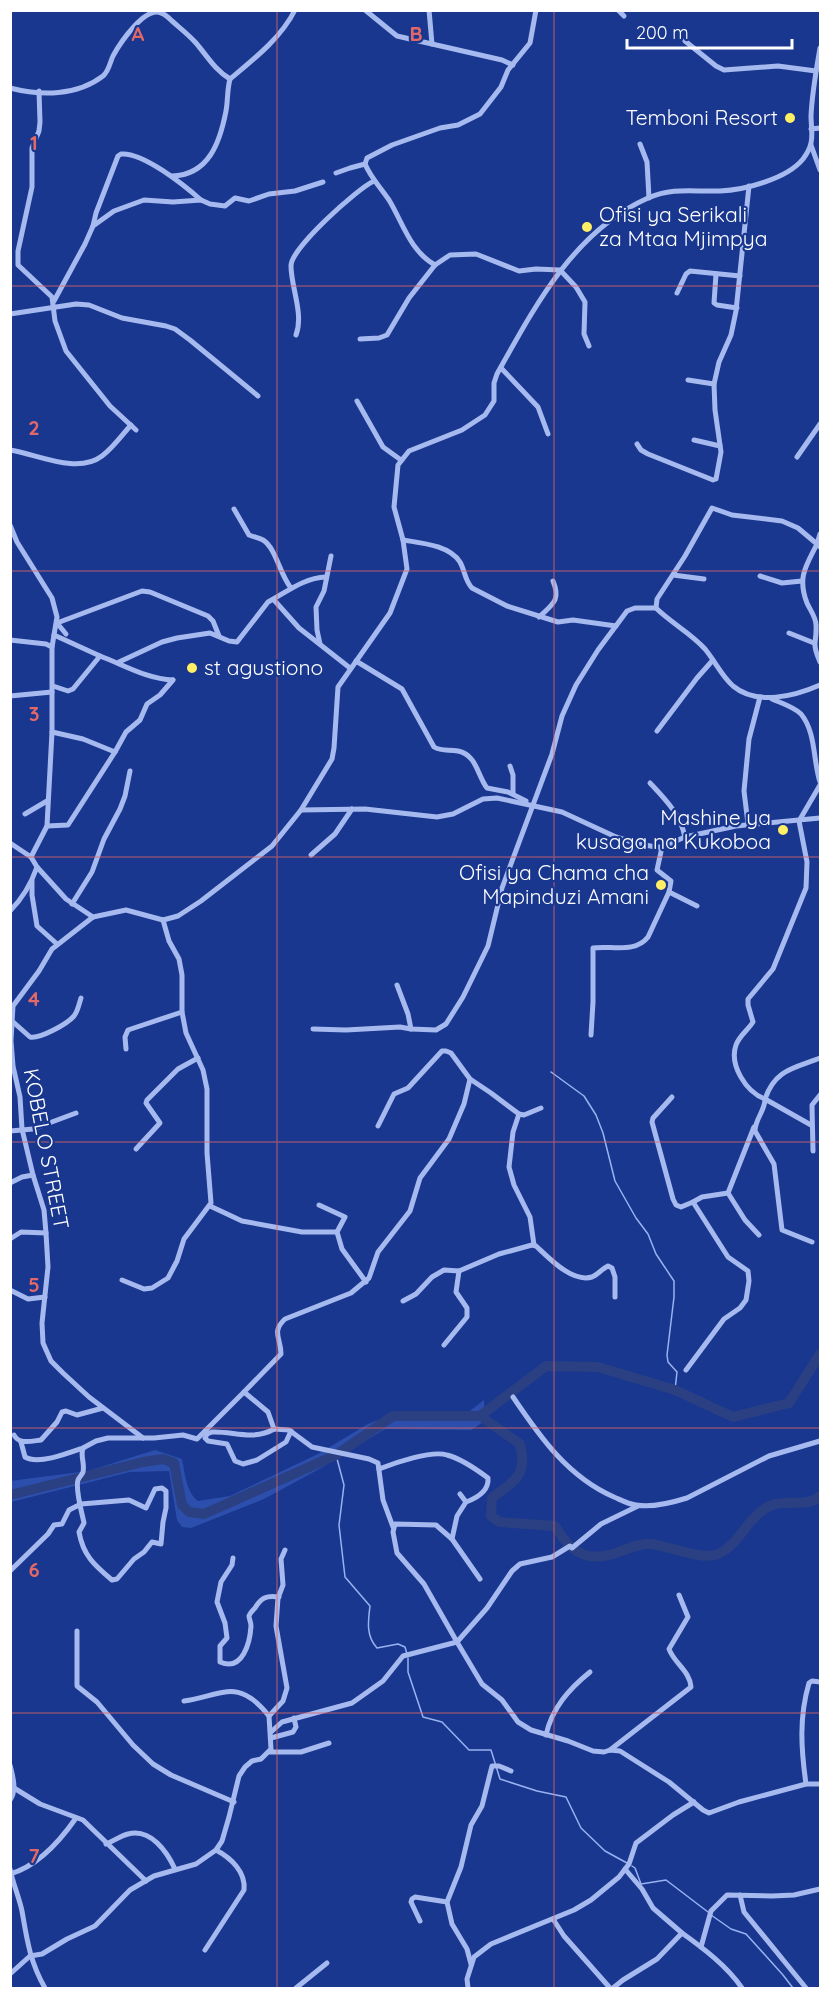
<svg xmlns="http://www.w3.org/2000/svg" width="831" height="1999" font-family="Quicksand,sans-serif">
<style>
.green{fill:#2c4fae}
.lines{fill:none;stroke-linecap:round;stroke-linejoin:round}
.stream{stroke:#99b2f1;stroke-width:1.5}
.river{stroke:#2a4083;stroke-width:10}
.street{stroke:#a6baef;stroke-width:5}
.grid{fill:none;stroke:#e26868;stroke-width:1.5;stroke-opacity:0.55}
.poi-dot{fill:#ffef64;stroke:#19378f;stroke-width:2}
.labels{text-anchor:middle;stroke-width:4.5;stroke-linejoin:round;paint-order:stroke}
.poi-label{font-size:21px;fill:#fff;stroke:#19378f;text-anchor:end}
.street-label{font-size:21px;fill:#fff;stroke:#19378f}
.grid-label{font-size:20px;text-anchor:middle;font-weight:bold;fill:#e26868;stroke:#19378f;stroke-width:4.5;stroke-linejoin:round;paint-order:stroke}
</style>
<rect width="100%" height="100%" fill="#19378f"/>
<path class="green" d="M484 1400 485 1421 471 1430 385 1429 321 1468 264 1499 191 1528 182 1527 177 1520 169 1471 130 1472 11 1502 10 1481 88 1471 155 1450 182 1459C185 1473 186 1492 198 1501L230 1496 318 1454 368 1424 401 1411 466 1414Z"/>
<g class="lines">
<g class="stream">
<path d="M551 1072 584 1096 596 1115 603 1133 615 1181 636 1218 648 1234 656 1254 674 1281V1297L667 1355 668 1362 677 1372 675 1390"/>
<path d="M336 1455 344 1485 339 1525 345 1577 370 1606C368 1622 366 1636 377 1648L398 1644 405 1647 407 1654"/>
<path d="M408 1658V1672L423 1717 442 1722 469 1750H491L500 1779 537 1791 566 1797 581 1828 605 1851 627 1863"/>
<path d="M632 1866 635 1868 641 1884 666 1880 708 1912"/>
<path d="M711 1915 731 1929 746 1934 783 1975 793 1988"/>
</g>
<g class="river">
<path d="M480 1416 520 1444C528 1476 515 1480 492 1498L491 1516 499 1522 555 1526C563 1539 573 1553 589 1556 615 1560 628 1543 651 1544 669 1546 703 1561 718 1554 741 1544 748 1514 772 1505 787 1499 809 1508 820 1496"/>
<path d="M10 1495 143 1462 163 1459 174 1463 182 1505 189 1512 204 1514 336 1455 393 1416H480L546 1366 598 1367 675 1390 733 1417 789 1403 820 1354"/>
</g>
<g class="street">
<path d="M365 10 397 36 502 60 513 65"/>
<path d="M429 10 432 44"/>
<path d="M618 10 624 16"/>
<path d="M685 41 716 66 724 70 778 66 816 71"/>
<path d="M10 88C41 96 77 96 103 76 109 71 110 62 113 56 120 43 145 6 161 13 165 14 169 18 172 21 180 28 189 35 196 43 207 56 215 70 230 79 254 59 281 38 295 10"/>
<path d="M39 91 40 122 39 131 32 148V187L18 251V265L52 297 55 321 66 351 110 406 136 430"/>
<path d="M811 129 820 128"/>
<path d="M640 144 647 162 649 198"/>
<path d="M811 145 820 170"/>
<path d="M365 164C371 178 381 188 389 200 403 223 410 251 435 265"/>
<path d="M336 173 350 168 365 164 367 158 392 145 440 128 458 125 480 114 501 87 508 70 530 43 536 10"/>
<path d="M172 176C209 175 220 142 226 111 228 100 227 90 230 79"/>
<path d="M93 226 96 213 118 156 121 154C143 152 184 185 201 200"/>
<path d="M716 274 714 303 717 305 737 308"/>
<path d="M677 293 686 274 690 271 740 276"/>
<path d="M54 301 85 244 93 226 114 211 144 200 173 202 201 200 210 204 225 206 235 198 249 201 269 194 295 191 323 182"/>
<path d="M10 314 76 304 89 305 122 318 166 326 175 329 190 340 258 396"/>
<path d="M296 335C304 314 291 287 291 266 290 249 358 188 374 181"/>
<path d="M360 339 379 338 387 335 409 298 435 265 450 255 476 254 519 271 536 269 560 270 576 287 585 302 584 334 589 346"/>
<path d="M501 368 538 407 548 434"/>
<path d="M688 380 714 384"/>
<path d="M357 401 383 447 401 460"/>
<path d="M694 440 720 446"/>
<path d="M637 444 641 450 648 454 713 480 716 479 721 452 715 410 714 384 719 362 731 335 736 311 749 186"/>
<path d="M10 450C37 454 77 475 102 456 113 448 122 435 131 425"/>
<path d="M797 457 820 424"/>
<path d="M234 509 249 535C254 537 259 538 263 540 276 548 280 575 291 588"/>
<path d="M10 525 17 542 52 598 57 617 52 647V732L47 826 31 857"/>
<path d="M820 534 817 544 820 547"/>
<path d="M403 540C421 543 449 545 460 562 465 571 465 581 472 588L507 606 558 622 573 620 616 626"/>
<path d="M673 575 704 579"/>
<path d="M760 576 782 583 802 581"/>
<path d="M274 600 299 628 350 668"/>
<path d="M539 617C553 604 561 600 553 581"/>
<path d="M789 633 814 643"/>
<path d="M66 634 57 623 142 591 150 592 208 616 213 621 219 636"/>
<path d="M54 635 100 656"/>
<path d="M10 640 46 644 52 647"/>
<path d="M320 644 317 630 316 607 324 591 331 556"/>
<path d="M356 661 402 689 434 747C442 752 449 749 458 751 477 755 477 775 487 788L508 792 526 801"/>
<path d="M119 662 162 642 177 638 210 633 229 641 237 642 268 602C287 592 303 578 326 577"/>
<path d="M820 662C811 641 817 644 816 625 816 617 810 610 807 603 797 577 806 566 817 544L798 528 782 521 732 515 712 508 685 556 657 599 656 608C671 623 691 633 705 649 715 661 721 675 733 686 757 706 795 696 820 685"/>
<path d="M53 686 68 691 73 689 100 656C124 665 147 679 173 680"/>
<path d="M10 696 52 692"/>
<path d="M772 699C781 703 794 707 801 714 816 732 813 761 820 782"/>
<path d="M657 731 697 678 713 660"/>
<path d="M115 752 126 732 140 720 147 704 160 695 173 680"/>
<path d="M510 766 513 775V794"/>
<path d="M650 783C666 800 680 814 685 837"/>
<path d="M301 810 365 809 437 817 453 814 483 799 497 798 562 812 616 837 639 844 656 847H662L685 837 736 826 820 818"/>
<path d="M25 814 47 801"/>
<path d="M748 824 744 791 749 739 760 697"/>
<path d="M47 826 68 825 115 752 83 739 52 732"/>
<path d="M10 843 31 857 37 867 66 899 93 917"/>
<path d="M662 847 657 870 671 881 669 892 697 906"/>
<path d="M311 855 335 834 352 809"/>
<path d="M32 881V895L37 926 57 944"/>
<path d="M72 904 92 872 104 839 120 809 125 796 130 771"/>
<path d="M10 911C23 898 31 884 37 867"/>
<path d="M397 985 408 1014 411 1029"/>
<path d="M12 1021 30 1037C40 1039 67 1024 74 1016 78 1011 79 1004 81 998"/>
<path d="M313 1029 346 1030 400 1027 411 1029 436 1030 446 1024 463 997 488 946 502 888 552 754 562 716 576 685 598 650 627 611 635 608H656"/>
<path d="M591 1035 593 1002V948C610 945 635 954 648 937L669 892"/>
<path d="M126 1049 125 1037 128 1030 182 1012V975L179 959 169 941 163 920"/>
<path d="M470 1079 491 1093 519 1114 524 1115 541 1108"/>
<path d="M672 1097 653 1118 652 1122 673 1199 676 1205 681 1207 693 1202"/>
<path d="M519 1114 513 1132 509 1167 514 1185 530 1217 534 1245"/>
<path d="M811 1125 765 1099C775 1069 795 1068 820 1058"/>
<path d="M378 1126 394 1094 408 1088 442 1051H446L451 1053 470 1079 464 1104 449 1139 420 1178 410 1211 378 1252 369 1278 351 1293 285 1319C271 1332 281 1338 281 1354L244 1392 268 1412 274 1429 289 1430 312 1447 369 1459 378 1463 383 1500 393 1527"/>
<path d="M10 1131 33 1129 76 1113"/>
<path d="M136 1149 160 1123 146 1103 147 1100 178 1069 198 1058"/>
<path d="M813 1151 812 1105 820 1095"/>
<path d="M10 1183 22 1177 33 1175"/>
<path d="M728 1193 754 1127"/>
<path d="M319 1205 345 1217 337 1232 342 1249 366 1282"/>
<path d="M210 1206 242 1221 302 1232H337"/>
<path d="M10 1239 21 1232 46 1233"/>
<path d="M812 1242 782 1230 774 1164 755 1131C755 1119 765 1111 765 1099 746 1092 729 1065 736 1045 739 1036 748 1030 753 1022L748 1005V999L773 969 806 888 807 862 799 821 820 785"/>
<path d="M122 1280 144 1289 152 1288 168 1278 177 1261 184 1239 211 1203 207 1153V1089L203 1070 186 1033 182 1012"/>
<path d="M10 1290 28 1299 45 1297"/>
<path d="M403 1301 416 1294 432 1277 444 1270 459 1271 499 1254 532 1245 536 1246C549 1258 572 1283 592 1277 597 1275 602 1269 608 1266L612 1268 615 1277V1297"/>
<path d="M444 1345 467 1317V1308L456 1292 459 1271"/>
<path d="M686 1370 724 1319 740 1308 746 1300 749 1281 748 1271 728 1257 693 1202 702 1197 728 1193 745 1220 759 1235"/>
<path d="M513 1397C540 1437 568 1477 614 1497 621 1500 628 1504 636 1505 652 1508 671 1503 687 1498L769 1456 820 1441"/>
<path d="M274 1429C254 1441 233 1431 212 1432L207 1434 205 1438 208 1441 227 1444 235 1461 243 1464 257 1460 286 1442 291 1431"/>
<path d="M14 1435C19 1445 32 1441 41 1440L57 1422 62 1412 66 1411 77 1415 103 1408"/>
<path d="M143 1438 89 1397 63 1373 51 1361 43 1343 42 1323 48 1267 46 1233 44 1210 33 1175 22 1129 20 1097 13 1066 11 1041 13 1006 39 971 52 949 93 917 126 910 163 920 178 916 201 901 272 846 301 810 332 759 334 748 338 687 390 613 407 569 403 540 394 507 398 465 409 451 462 430 485 415 494 401V383L497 374C535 306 574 231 648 198 673 187 694 192 720 191 744 190 787 179 803 159 806 155 810 148 811 143 813 135 811 125 811 116 812 93 816 71 820 48"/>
<path d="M21 1442 25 1457C38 1465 69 1453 83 1448"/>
<path d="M379 1469C394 1463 432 1450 447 1455 462 1459 476 1469 488 1478 489 1491 477 1498 466 1502"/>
<path d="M638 1506 601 1524 572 1548 570 1546 552 1557 520 1564 512 1571 487 1608 457 1642 482 1684 502 1700 518 1722 531 1730 568 1741 593 1751 604 1752 610 1750 620 1751 669 1782 703 1810 709 1813 739 1802 806 1784H820"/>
<path d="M452 1539 457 1516 466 1502 460 1494"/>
<path d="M233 1558 232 1565 221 1582 217 1602 225 1623 227 1638 220 1646V1662C243 1672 250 1642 251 1626 251 1622 249 1619 249 1616 250 1613 253 1610 255 1608 261 1598 266 1595 279 1597"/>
<path d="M10 1571 48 1534 54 1525 62 1524 69 1510 81 1504 129 1500 146 1508 155 1489 162 1488 166 1491V1508L163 1522 161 1544 152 1542 144 1552 134 1559 117 1579 112 1580C94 1565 83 1555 79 1532L84 1523C82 1513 75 1489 78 1480 79 1477 82 1475 83 1472 85 1463 80 1456 83 1448L96 1441 108 1438H154L183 1435 197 1439 244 1392"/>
<path d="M77 1631V1686L97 1702 133 1745 153 1764 171 1775 234 1802"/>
<path d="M184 1701C223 1695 238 1677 269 1716"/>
<path d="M271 1732 282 1722 352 1703 383 1681 403 1656 457 1642 424 1584 397 1553 393 1532 395 1524 436 1525 452 1539 480 1579"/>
<path d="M546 1735C552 1708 569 1689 590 1672"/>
<path d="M271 1738 293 1732 296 1727 294 1718"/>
<path d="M610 1750 691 1687C690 1671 674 1663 669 1649L688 1617 679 1595"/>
<path d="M270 1752H301L329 1743"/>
<path d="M10 1765C13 1777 17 1790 10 1800"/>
<path d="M806 1784C801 1749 799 1717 809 1683L812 1681 820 1682"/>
<path d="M14 1788 40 1804 83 1820 146 1881"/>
<path d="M106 1844C114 1841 120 1836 128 1834 151 1828 167 1852 175 1869"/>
<path d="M10 1869C13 1884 19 1897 22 1911 27 1940 30 1962 45 1988"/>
<path d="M625 1869 642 1889 653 1908 682 1933"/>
<path d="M10 1874C38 1866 60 1841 76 1818"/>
<path d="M740 1895 744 1912 806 1988"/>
<path d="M553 1919 564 1936 610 1988"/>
<path d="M420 1921 411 1902 412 1899 415 1897 447 1902"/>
<path d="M701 1947 711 1911 727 1895 772 1896 794 1895 820 1889"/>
<path d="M205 1950 244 1890C246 1872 231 1858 216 1850"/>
<path d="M471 1964 467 1949 452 1924 447 1902 461 1867 471 1825 482 1806 492 1766H499L511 1771"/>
<path d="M10 1974 30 1956 42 1954 67 1939 95 1926 130 1890 154 1876 196 1864 216 1850 222 1841 229 1817 239 1776 245 1767 252 1761 261 1759 271 1749 269 1716 283 1701 287 1688 276 1626 278 1598 283 1585 281 1559 285 1550"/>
<path d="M296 1988 327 1963"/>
<path d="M468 1988 467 1979 474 1957 491 1944 574 1910 591 1900 619 1877 629 1864 636 1843 673 1815 694 1802"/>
<path d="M613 1988 623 1980 657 1959 682 1933C703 1948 727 1966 742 1988"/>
</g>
</g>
<path class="grid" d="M277 10V1988M554 10V1988M10 286H820M10 571H820M10 857H820M10 1142H820M10 1428H820M10 1713H820"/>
<g class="poi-dot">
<circle cx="790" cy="118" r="6"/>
<circle cx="587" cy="227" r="6"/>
<circle cx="192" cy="668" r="6"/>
<circle cx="783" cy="830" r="6"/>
<circle cx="661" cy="885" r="6"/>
</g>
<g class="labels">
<g class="poi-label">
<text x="778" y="125">Temboni Resort</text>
<text x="599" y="222" text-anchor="start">Ofisi ya Serikali<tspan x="599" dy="24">za Mtaa Mjimpya</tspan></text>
<text x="204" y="675" text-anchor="start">st agustiono</text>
<text x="771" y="825">Mashine ya<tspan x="771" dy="24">kusaga na Kukoboa</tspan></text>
<text x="649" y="880">Ofisi ya Chama cha<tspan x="649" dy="24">Mapinduzi Amani</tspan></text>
</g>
<g class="street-label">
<text transform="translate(46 1149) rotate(79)" y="7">KOBELO STREET</text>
</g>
</g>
<g class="grid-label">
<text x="138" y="41">A</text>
<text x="416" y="41">B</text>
<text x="34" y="150">1</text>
<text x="34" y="435">2</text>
<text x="34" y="721">3</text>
<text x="34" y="1006">4</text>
<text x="34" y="1292">5</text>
<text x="34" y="1577">6</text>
<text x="34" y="1863">7</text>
</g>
<rect width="831" height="1999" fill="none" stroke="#ffffff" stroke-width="24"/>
<path d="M627 39v9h165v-9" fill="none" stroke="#ffffff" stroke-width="3"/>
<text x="636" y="39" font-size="18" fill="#ffffff" stroke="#19378f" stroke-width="4.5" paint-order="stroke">200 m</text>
</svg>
